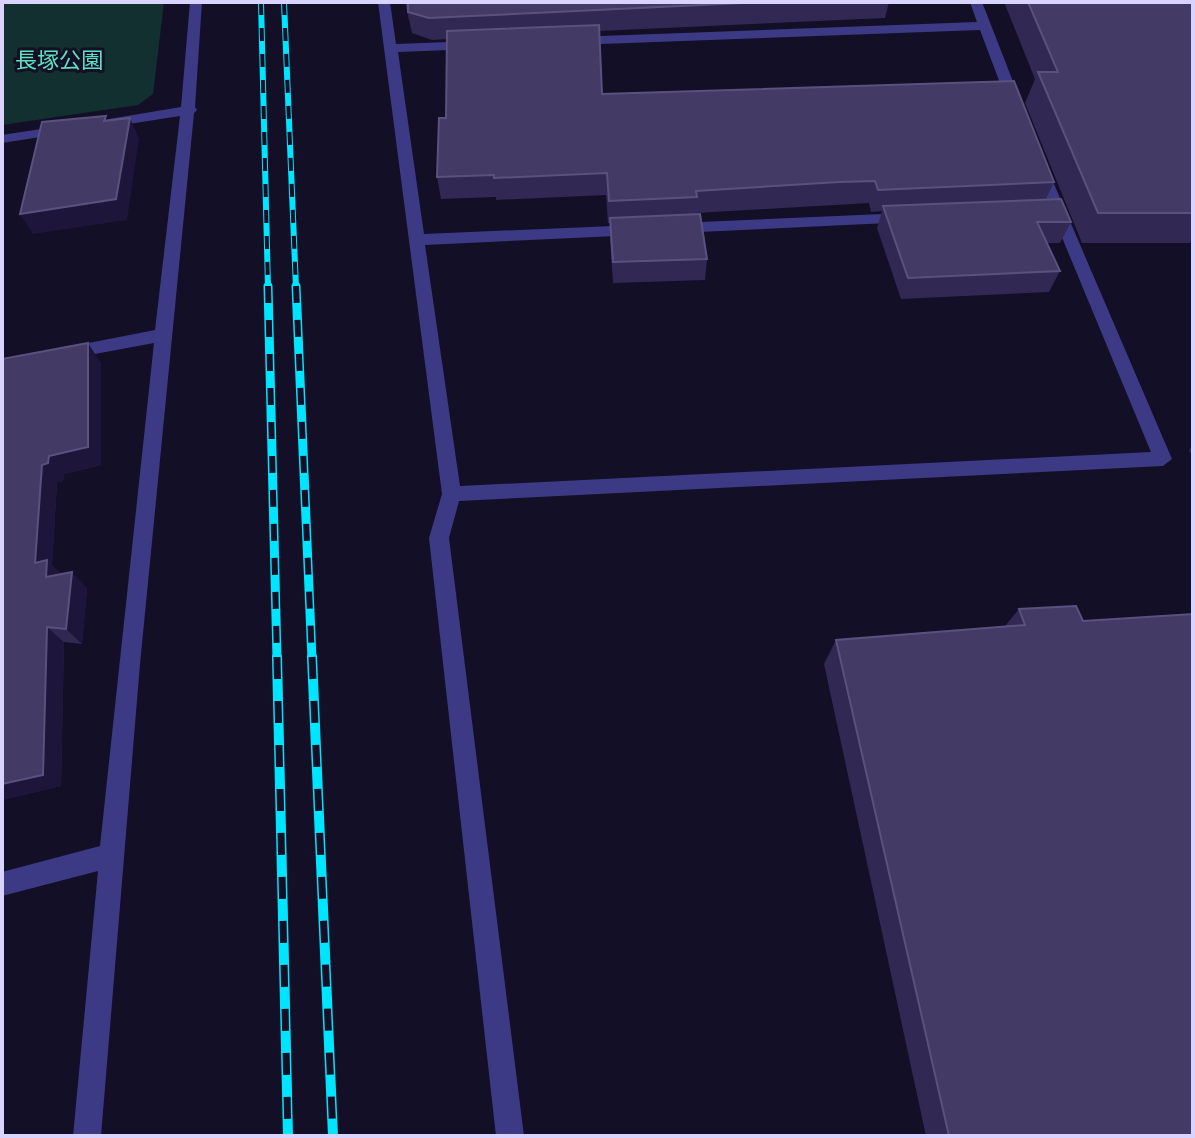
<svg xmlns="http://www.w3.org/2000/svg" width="1195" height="1138" font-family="'Open Sans','Noto Sans JP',sans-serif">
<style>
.green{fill:#12302f}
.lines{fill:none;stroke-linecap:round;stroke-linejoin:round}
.minor{fill:#3d3a85;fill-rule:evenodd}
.rail-far2-casing{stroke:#00e5ff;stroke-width:6}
.rail-far1-casing{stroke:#00e5ff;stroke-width:9}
.rail-casing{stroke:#00e5ff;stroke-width:10}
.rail-far2{stroke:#130f26;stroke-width:4;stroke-dasharray:13;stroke-linecap:butt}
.rail-far1{stroke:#130f26;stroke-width:6;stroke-dasharray:17;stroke-linecap:butt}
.rail{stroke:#130f26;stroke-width:7;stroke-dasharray:22;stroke-linecap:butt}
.wall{fill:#312854}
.shaded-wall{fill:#1d163a}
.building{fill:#433a66;stroke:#5a527e;stroke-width:2}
.labels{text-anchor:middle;stroke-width:6;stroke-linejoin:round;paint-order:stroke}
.far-park-label{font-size:22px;fill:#5fe0c0;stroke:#130f26}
</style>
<rect width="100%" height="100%" fill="#130f26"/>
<path class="green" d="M2 2H164L153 94 138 105 2 125Z"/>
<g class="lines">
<g class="minor">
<path d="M190 2H202L195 107 197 110 194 113 140 664 101 1136H73L98 871 2 896V872L100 846 154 343 68 359 59 353 68 347 155 330 180 116 103 128 96 124 103 120 181 107Z"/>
<path d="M378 2H390L396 44 474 41 481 45 474 49 398 52 424 234 637 225 645 230 637 235 425 245 460 486 1151 452 1034 170 1041 165 1048 170 1172 459 1163 466 459 501 449 538 524 1136H496L429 538 442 494Z"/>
<path d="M970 2H982L1023 107 1021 110 1009 107 980 30 574 45 567 41 574 37 977 22Z"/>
<path d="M67 125 74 129 72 132 2 143V135Z"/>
<path d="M905 213 913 218 910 222 677 233 669 228 677 223Z"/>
</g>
<defs>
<g id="rail-far2">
<path d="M261 2 268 288"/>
<path d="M284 2 296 288"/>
</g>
<g id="rail-far1">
<path d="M268 286 277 659"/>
<path d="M296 286 312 659"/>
</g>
<g id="rail">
<path d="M277 657 288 1136"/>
<path d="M312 657 333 1136"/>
</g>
</defs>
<use href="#rail-far2" class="rail-far2-casing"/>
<use href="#rail-far1" class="rail-far1-casing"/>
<use href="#rail" class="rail-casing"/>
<use href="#rail-far2" class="rail-far2"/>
<use href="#rail-far1" class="rail-far1"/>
<use href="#rail" class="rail"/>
</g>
<g class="wall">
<path d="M405 2H889L885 18 599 31 602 94 1054 182 1046 199 1071 222 1060 243H1047L1060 271 1049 292 901 299 877 228 882 211 871 212 869 203 696 213 707 259 705 280 613 283 610 240V223H608L606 195 496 200V197L441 199 437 177 446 118 447 39 432 40 412 33Z"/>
<path d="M1004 2H1193V238L1190 243H1082L1025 103 1035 79Z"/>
<path d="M2 359 101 363V465L64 474 63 481 57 482 52 565 61 574 87 588 82 644 64 642 61 786 2 800Z"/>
<path d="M1193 445V458L1189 450Z"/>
<path d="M1019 609 1193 1136H926L824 664 836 640 1005 626Z"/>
</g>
<g class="shaded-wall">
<path d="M130 118 139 139 127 220 33 234 20 214Z"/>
<path d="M88 343 101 363V465L64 474 63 481 57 482 52 565 63 576 46 577 35 563 42 465 49 456Z"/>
<path d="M72 572 87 588 82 644 66 629Z"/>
<path d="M47 627 64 642 61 786 2 800V784Z"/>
</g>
<g class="building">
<path d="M408 2H766L429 18 408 12Z"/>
<path d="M1028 2H1193V213H1098L1038 72H1058Z"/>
<path d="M599 25 602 94 1014 81 1054 182 878 190 875 181 839 182 696 191 697 197 609 201 607 173 494 178V175L437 177 439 118H446L447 31Z"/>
<path d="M106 116 104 121 130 118 116 199 20 214 42 122Z"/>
<path d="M1061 199 1071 222H1037L1060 271 908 278 883 206Z"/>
<path d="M700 214 707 259 613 262 610 218Z"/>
<path d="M88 343V447L49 456 48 463 42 465 35 563 47 560 46 577 72 572 66 629 47 627 43 775 2 784V359Z"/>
<path d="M1076 606 1083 621 1193 614V1136H949L836 640 1025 625 1019 609Z"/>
</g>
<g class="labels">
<g class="far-park-label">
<text x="59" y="68">長塚公園</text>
</g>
</g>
<rect width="1195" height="1138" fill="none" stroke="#d9d4ff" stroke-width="8"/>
</svg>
